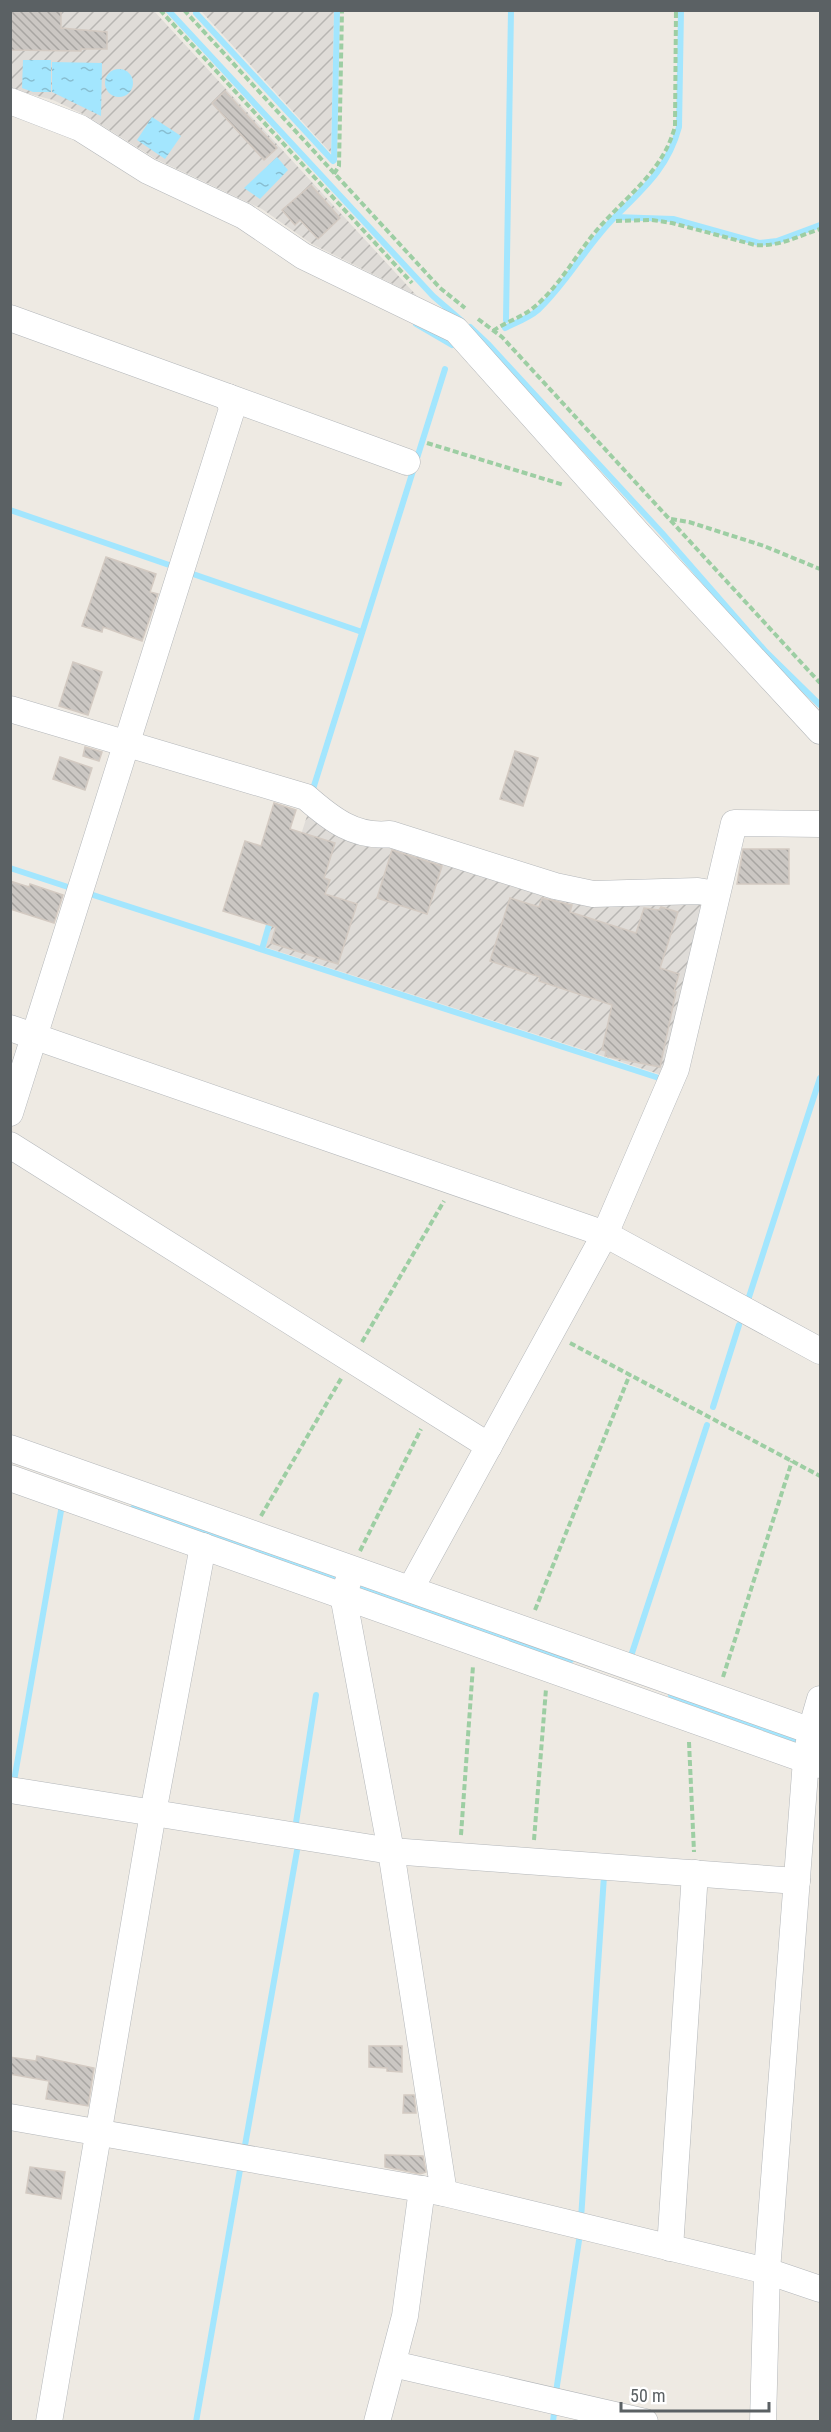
<svg xmlns="http://www.w3.org/2000/svg" width="831" height="2432" font-family="'Roboto Condensed',sans-serif">
<style>
.industrial{fill:url(#industrial-furrows)}
.water{fill:url(#water-ripples)}
.lines{fill:none;stroke-linecap:round;stroke-linejoin:round}
.stream{stroke:#a3e6fe;stroke-width:6}
.building{fill:url(#building-back-hatch);stroke:#d3cac2;stroke-width:1.5}
.minor-casing{stroke:#b4b7ba;stroke-width:27}
.path{stroke:#9dcea3;stroke-width:4;stroke-dasharray:6 3;stroke-linecap:butt}
.minor{stroke:#fff;stroke-width:26}
</style>
<defs>
<pattern id="industrial-furrows" width="10" height="10" patternUnits="userSpaceOnUse" patternTransform="scale(1.5)"><rect width="10" height="10" fill="#dfdcd8"/><path d="M-1 1l2-2M0 10L10 0M9 11l2-2" fill="none" stroke="#b8b6b3"/></pattern>
<pattern id="water-ripples" width="26" height="14" patternUnits="userSpaceOnUse" patternTransform="scale(1.5)"><rect width="26" height="14" fill="#a3e6fe"/><path d="M2 4q2-2 4 0t4 0M15 11q2-2 4 0t4 0" fill="none" stroke="#88bed1"/></pattern>
<pattern id="building-back-hatch" width="6" height="6" patternUnits="userSpaceOnUse" patternTransform="scale(1.5)"><rect width="6" height="6" fill="#cbc7c3"/><path d="M-1 5l2 2M0 0l6 6M5-1l2 2" fill="none" stroke="#a8a5a2"/></pattern>
</defs>
<rect width="100%" height="100%" fill="#eeeae3"/>
<g class="industrial">
<path d="M10 11H154L417 296 312 244 262 209 156 159 87 116 53 100 11 89Z"/>
<path d="M201 11H334L331 153Z"/>
<path d="M307 816 376 841 705 904 665 1076 265 947Z"/>
</g>
<g class="water">
<path d="M23 60H51V92H33L22 88Z"/>
<path d="M52 62 102 63 101 116 52 92Z"/>
<circle cx="119" cy="83" r="14"/>
<path d="M152 117 181 136 165 159 137 140Z"/>
<path d="M277 157 288 170 260 199 244 188Z"/>
</g>
<g class="lines">
<g class="stream">
<path d="M168 10 433 296 462 321"/>
<path d="M196 13 333 161"/>
<path d="M334 160 337 10"/>
<path d="M615 217C644 188 668 168 679 127L681 10"/>
<path d="M506 320 511 10"/>
<path d="M416 324 452 345"/>
<path d="M470 327 489 345 662 533 766 652 820 705"/>
<path d="M505 328C515 323 529 318 538 310 567 283 586 246 615 217L673 219 759 243 777 241 820 225"/>
<path d="M10 510 172 566"/>
<path d="M193 574 362 632"/>
<path d="M313 789 445 369"/>
<path d="M10 868 71 888"/>
<path d="M90 894 662 1079"/>
<path d="M262 949 271 918"/>
<path d="M748 1300 820 1078"/>
<path d="M713 1407 739 1325"/>
<path d="M133 1508 342 1580"/>
<path d="M354 1585 571 1660"/>
<path d="M632 1660 630 1659 707 1425"/>
<path d="M671 1695 803 1742"/>
<path d="M14 1781 62 1505"/>
<path d="M295 1829 316 1695"/>
<path d="M244 2151 298 1845"/>
<path d="M581 2219 604 1876"/>
<path d="M556 2392 580 2234"/>
<path d="M196 2422 241 2164"/>
<path d="M553 2422 554 2413"/>
</g>
</g>
<g class="building">
<path d="M10 10H61V28L107 32V49H81V51L10 50Z"/>
<path d="M225 91 277 148 264 160 212 103Z"/>
<path d="M311 185 340 218 318 239 300 220 295 225 282 210Z"/>
<path d="M106 557 156 574 150 592 158 594 142 641 103 627 102 632 82 626Z"/>
<path d="M73 662 102 672 88 715 59 706Z"/>
<path d="M85 747 102 752 99 761 83 756Z"/>
<path d="M515 751 538 758 523 806 500 799Z"/>
<path d="M60 757 92 768 85 790 53 779Z"/>
<path d="M274 803 296 810 290 829 335 843 324 878 330 880 325 894 357 904 338 964 271 943 276 927 223 911 245 841 261 846Z"/>
<path d="M743 849H789V884H737Z"/>
<path d="M392 850 442 866 427 914 377 898Z"/>
<path d="M10 881 29 887 30 884 63 895 54 923 10 909Z"/>
<path d="M510 898 539 907 542 898 572 905 570 912 636 933 644 908 659 910 661 907 678 912 660 968 679 974 674 991 676 992 660 1067 605 1056 606 1051 602 1050 612 1005 539 981 540 977 490 961Z"/>
<path d="M369 2046H402V2072L387 2071V2068L369 2067Z"/>
<path d="M37 2056 94 2068 88 2106 46 2099 49 2081 10 2074V2057L36 2061Z"/>
<path d="M404 2095H414L416 2113H403Z"/>
<path d="M385 2155 423 2156 426 2172 420 2174 385 2167Z"/>
<path d="M30 2167 65 2172 61 2199 26 2193Z"/>
</g>
<g class="lines">
<defs>
<g id="minor">
<path d="M10 101 80 128 148 171 244 216 303 256 456 330 640 536 820 731"/>
<path d="M10 318 228 397 232 409 10 1113"/>
<path d="M228 397 407 462"/>
<path d="M10 709 306 797C331 819 355 838 390 834L555 886 593 894 698 891 716 894"/>
<path d="M10 1028 605 1234 820 1351"/>
<path d="M10 1145 489 1446"/>
<path d="M10 1448 820 1734"/>
<path d="M10 1478 820 1765"/>
<path d="M348 1582 343 1595 391 1851 444 2193"/>
<path d="M411 1588 605 1234 676 1069 734 823 820 824"/>
<path d="M10 1790 391 1851 797 1881"/>
<path d="M10 2117 444 2193 767 2271 820 2289"/>
<path d="M670 2248 695 1873"/>
<path d="M393 2364 645 2422"/>
<path d="M49 2422 153 1813 203 1546"/>
<path d="M377 2422 405 2316 422 2189"/>
<path d="M763 2422 767 2271 806 1760 811 1730 820 1699"/>
</g>
</defs>
<use href="#minor" class="minor-casing"/>
<g class="path">
<path d="M160 10 412 283"/>
<path d="M184 10 440 288 465 308"/>
<path d="M334 174 339 166 342 10"/>
<path d="M616 221 652 220 672 223 755 245C779 247 798 236 820 229"/>
<path d="M478 319 502 337 820 683"/>
<path d="M493 331C505 322 521 318 533 308 559 287 575 256 596 231 625 197 664 171 675 126L676 10"/>
<path d="M427 443 564 485"/>
<path d="M671 519 689 522 764 546 820 569"/>
<path d="M362 1342 444 1201"/>
<path d="M570 1343 820 1476"/>
<path d="M261 1516 342 1377"/>
<path d="M360 1551 421 1429"/>
<path d="M535 1610 630 1374"/>
<path d="M723 1677 792 1461"/>
<path d="M689 1742 694 1852"/>
<path d="M461 1835 473 1666"/>
<path d="M534 1840 546 1689"/>
</g>
<use href="#minor" class="minor"/>
</g>
<rect width="831" height="2432" fill="none" stroke="#5b6164" stroke-width="24"/>
<path d="M621 2402v9h148v-9" fill="none" stroke="#5b6164" stroke-width="3"/>
<text x="630" y="2402" font-size="18" fill="#5b6164" stroke="#ffffff" stroke-width="4.5" paint-order="stroke">50 m</text>
</svg>
